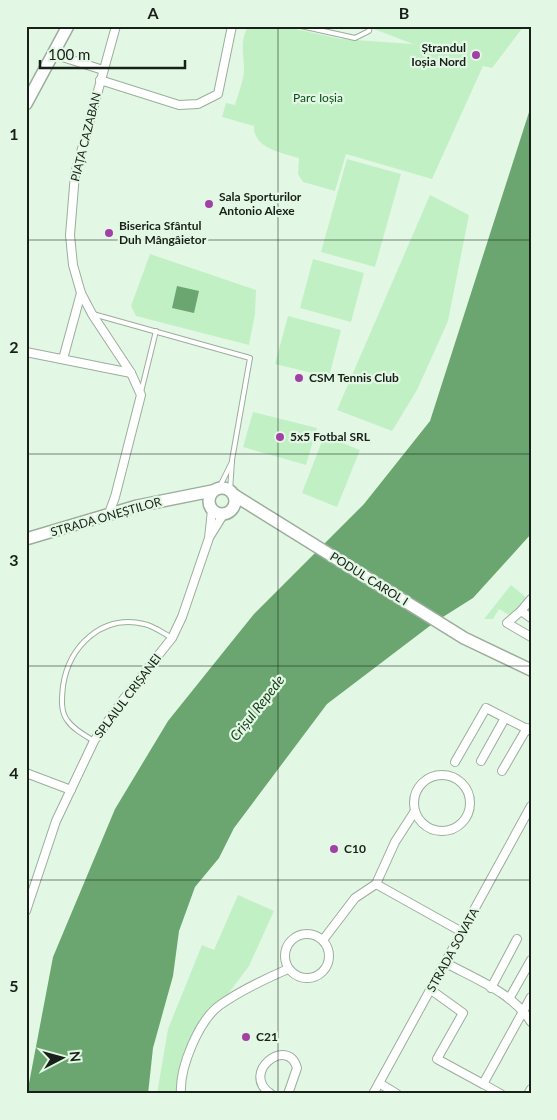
<svg xmlns="http://www.w3.org/2000/svg" width="557" height="1120" font-family="Lato,sans-serif">
<style>
.green{fill:#c2f0c5}
.water{fill:#6ba670}
.lines{fill:none;stroke-linecap:round;stroke-linejoin:round}
.lane-casing{stroke:#9bae9c;stroke-width:6}
.street-casing{stroke:#9bae9c;stroke-width:10}
.secondary-casing{stroke:#9bae9c;stroke-width:14}
.lane{stroke:#fff;stroke-width:4}
.street{stroke:#fff;stroke-width:8}
.secondary{stroke:#fff;stroke-width:11}
.grid{fill:none;stroke:#182019;stroke-width:1;stroke-opacity:0.55}
.poi-dot{fill:#a340a6;stroke:#e3f8e4;stroke-width:2}
.labels{text-anchor:middle;stroke-width:4.5;stroke-linejoin:round;paint-order:stroke}
.poi-label{font-size:12px;font-weight:bold;fill:#182019;stroke:#e3f8e4;text-anchor:start}
.park-label{font-size:12px;fill:#0b4d1a;stroke:#e3f8e4}
.street-label{font-size:12px;fill:#182019;stroke:#e3f8e4}
.water-label{font-size:14px;font-style:italic;fill:#123c18;stroke:#e3f8e4}
.neatline{fill:none;stroke:#182019;stroke-width:2}
.grid-label{font-size:16px;text-anchor:middle;font-weight:bold;fill:#182019}
</style>
<rect width="100%" height="100%" fill="#e3f8e4"/>
<g class="green">
<path d="M249 26H282L341 39 413 44 366 26H524L492 68 483 66 432 179 346 154 335 191 303 182 298 174 299 158C282 153 253 148 254 126L222 117 226 103 235 105C238 94 244 80 244 69 244 55 239 39 249 26Z"/>
<path d="M347 159 401 174 375 267 321 252Z"/>
<path d="M430 195 469 215 448 321 417 390 392 431 337 410Z"/>
<path d="M150 254 256 290 255 314 249 345 136 316 131 306Z"/>
<path d="M313 259 364 273 351 322 300 308Z"/>
<path d="M288 316 341 330 329 377 275 364Z"/>
<path d="M253 412 317 428 306 465 243 447Z"/>
<path d="M324 436 360 450 337 507 302 493Z"/>
<path d="M511 585 529 600 513 617 499 609 493 619H484Z"/>
<path d="M238 895 274 911 249 966 219 1006 188 1055 181 1094H157L168 1029 202 945 214 950Z"/>
</g>
<g class="water">
<path d="M531 106V534L473 598 435 622 327 704 234 828 219 858 195 887 179 931 173 976 153 1048 148 1094H27L53 957 115 809 168 721 229 645 254 614 364 504 430 421Z"/>
<path d="M177 286 199 291 194 313 172 308Z"/>
</g>
<g class="lines">
<defs>
<g id="lane">
<path d="M301 26 355 38 369 31 370 26"/>
<path d="M93 314 250 358 232 460 230 491"/>
<path d="M141 392 156 331"/>
<path d="M219 488 232 462"/>
<path d="M94 741C84 735 73 729 67 720 60 710 62 697 63 686 69 646 102 614 144 624 154 626 163 633 172 638"/>
</g>
<g id="street">
<path d="M53 54 103 70"/>
<path d="M100 80 179 105 198 104 218 94 232 26"/>
<path d="M26 352 131 373"/>
<path d="M63 359 81 293"/>
<path d="M108 516 115 497 141 395 131 373 92 314 81 293 73 265 70 235 75 174 116 26"/>
<path d="M210 536 223 515"/>
<path d="M531 599 521 611 531 618"/>
<path d="M521 611 507 623 531 637"/>
<path d="M481 761 505 718"/>
<path d="M455 762 486 708 531 731"/>
<path d="M502 771 527 728"/>
<path d="M26 773 71 790"/>
<circle cx="442" cy="803" r="28"/>
<path d="M376 884 462 932"/>
<path d="M26 911 56 821 94 741 122 701 172 638 182 617 209 538 212 510"/>
<circle cx="307" cy="956" r="22"/>
<path d="M323 940 355 898 376 884 395 842 415 811"/>
<path d="M446 963C475 979 513 993 531 1022"/>
<path d="M491 988 517 939"/>
<path d="M431 990 463 1013 437 1059 483 1084"/>
<path d="M509 999 531 960"/>
<path d="M379 1083 397 1094"/>
<path d="M181 1094C179 1068 199 1020 220 1005 241 990 265 979 288 969"/>
<path d="M271 1094C239 1073 288 1035 297 1068L288 1094"/>
<path d="M373 1094 531 806"/>
<path d="M501 1094 483 1084 531 997"/>
<path d="M528 1094 531 1089"/>
</g>
<g id="secondary">
<path d="M26 104 68 26"/>
<circle cx="222" cy="501" r="13"/>
<path d="M234 495 464 638 531 670"/>
<path d="M26 539 137 506 212 491"/>
</g>
</defs>
<use href="#lane" class="lane-casing"/>
<use href="#street" class="street-casing"/>
<use href="#secondary" class="secondary-casing"/>
<use href="#lane" class="lane"/>
<use href="#street" class="street"/>
<use href="#secondary" class="secondary"/>
</g>
<path class="grid" d="M278 26V1094M26 240H531M26 454H531M26 666H531M26 880H531"/>
<g class="poi-dot">
<circle cx="476" cy="55" r="5"/>
<circle cx="209" cy="204" r="5"/>
<circle cx="109" cy="233" r="5"/>
<circle cx="299" cy="378" r="5"/>
<circle cx="280" cy="437" r="5"/>
<circle cx="334" cy="849" r="5"/>
<circle cx="246" cy="1037" r="5"/>
</g>
<g class="labels">
<g class="poi-label">
<text x="466" y="52" text-anchor="end">Ștrandul<tspan x="466" dy="14">Ioșia Nord</tspan></text>
<text x="219" y="201">Sala Sporturilor<tspan x="219" dy="14">Antonio Alexe</tspan></text>
<text x="119" y="230">Biserica Sfântul<tspan x="119" dy="14">Duh Mângâietor</tspan></text>
<text x="309" y="382">CSM Tennis Club</text>
<text x="290" y="441">5x5 Fotbal SRL</text>
<text x="344" y="853">C10</text>
<text x="256" y="1041">C21</text>
</g>
<g class="park-label">
<text x="318" y="102">Parc Ioșia</text>
</g>
<g class="street-label">
<text transform="translate(86 137) rotate(-76)" y="4">PIAȚA CAZABAN</text>
<text transform="translate(106 517) rotate(-16)" y="4">STRADA ONEȘTILOR</text>
<text transform="translate(369 579) rotate(32)" y="4">PODUL CAROL I</text>
<text transform="translate(128 696) rotate(-53)" y="4">SPLAIUL CRIȘANEI</text>
<text transform="translate(453 950) rotate(-61)" y="4">STRADA SOVATA</text>
</g>
<g class="water-label">
<text transform="translate(257 708) rotate(-52)" y="5">Crișul Repede</text>
</g>
</g>
<rect width="557" height="1120" fill="none" stroke="#e3f8e4" stroke-width="55"/>
<g transform="translate(62 1058) rotate(84)" stroke="#e3f8e4" stroke-width="4" paint-order="stroke">
<path d="M0-4L9 19L0 12L-9 19Z" fill="#182019"/>
<text y="-8" font-size="14" font-weight="bold" text-anchor="middle" fill="#182019">N</text>
</g>
<path d="M40 60v8h145v-8" fill="none" stroke="#182019" stroke-width="2.5"/>
<text x="48" y="60" font-size="15" fill="#182019" stroke="#e3f8e4" stroke-width="4" paint-order="stroke">100 m</text>
<rect x="28" y="28" width="502" height="1064" class="neatline"/>
<g class="grid-label">
<text x="153" y="19">A</text>
<text x="404" y="19">B</text>
<text x="14" y="140">1</text>
<text x="14" y="353">2</text>
<text x="14" y="566">3</text>
<text x="14" y="779">4</text>
<text x="14" y="992">5</text>
</g>
</svg>
